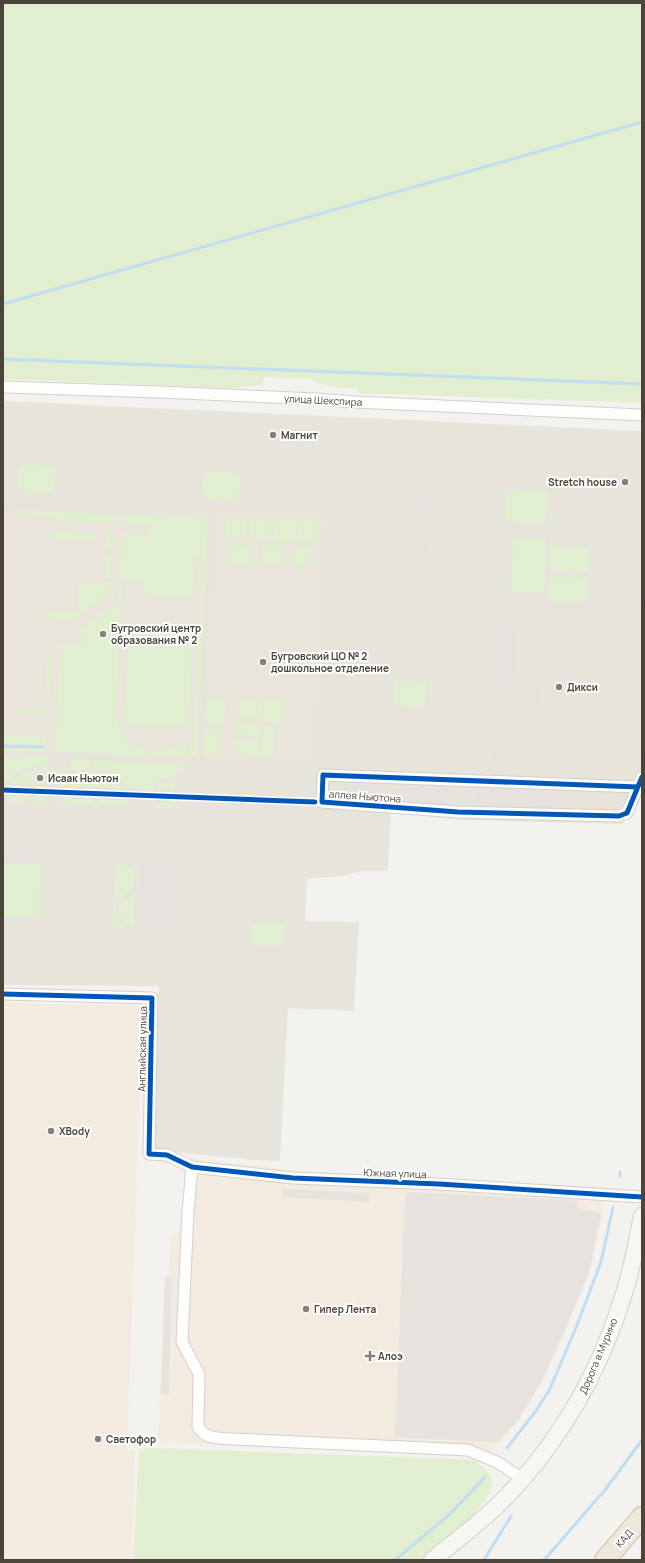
<svg xmlns="http://www.w3.org/2000/svg" width="645" height="1563" font-family="Manrope,sans-serif">
<style>
.residential{fill:#e7e4dc}
.commercial{fill:#f3ebdf}
.education{fill:#eae5da}
.green{fill:#e1eecf}
.parking{fill:#e6e3df}
.lines{fill:none;stroke-linecap:round;stroke-linejoin:round}
.stream{stroke:#c0ddf1;stroke-width:3}
.street-casing{stroke:#d2d0cb;stroke-width:13}
.secondary-casing{stroke:#d3cfc5;stroke-width:18}
.highway-casing{stroke:#ccbfa9;stroke-width:22}
.street{stroke:#fdfdfc;stroke-width:11}
.secondary{stroke:#f7f6f1;stroke-width:16}
.highway{stroke:#ede8db;stroke-width:20}
.cycleway-casing{stroke:#fff;stroke-width:8}
.cycleway{stroke:#0057b8;stroke-width:5}
.poi-dot{fill:#868178;stroke:#fff;stroke-width:1.5}
.labels{text-anchor:middle;stroke-width:4;stroke-linejoin:round;paint-order:stroke}
.street-label{font-size:10px;fill:#4b4439;stroke:#fff}
.poi-label{font-size:10px;font-weight:bold;fill:#4b4439;stroke:#fff;text-anchor:start}
</style>
<rect width="100%" height="100%" fill="#f4f2ee"/>
<path class="residential" d="M3 401 642 431V778L623 824 461 820 391 812 388 871H361L343 876 307 879 305 921 359 922 354 1011 288 1008 280 1161 255 1160 154 1150 159 986 3 985Z"/>
<g class="commercial">
<path d="M3 1003 143 1006 127 1449 135 1450 132 1560H3Z"/>
<path d="M185 1158 315 1172 604 1187 602 1216 590 1272 564 1335 543 1380 519 1421 486 1457 158 1442 165 1277H168L171 1235 182 1231Z"/>
</g>
<g class="education">
<path d="M3 509 208 517 197 757 3 750Z"/>
<path d="M214 510 326 514 315 761 203 758Z"/>
</g>
<g class="green">
<path d="M3 3H642V403L358 393V388H344L313 382V379L264 377 263 385 233 388 3 379Z"/>
<path d="M23 464 49 465 54 467C57 473 56 484 52 491 45 494 27 493 20 489 16 482 17 469 23 464Z"/>
<path d="M208 471 234 472 239 474C242 481 241 491 238 498 230 501 212 500 205 496 201 489 202 476 208 471Z"/>
<path d="M506 491 548 492 546 523 505 521Z"/>
<path d="M17 510 115 514V523L53 521V516L17 515Z"/>
<path d="M123 514 208 517 197 757 55 752 60 644H80L81 631 83 628 118 599 119 584H122L116 715 118 716C116 740 142 754 164 750 173 748 180 745 187 739L186 751 192 752 202 556H196L192 599 144 595V581L119 580 121 537 124 533 127 532 149 535 150 524C142 523 136 525 128 525L123 520Z"/>
<path d="M271 517V540H250V518Z"/>
<path d="M226 518 246 519 247 539H226Z"/>
<path d="M275 518H296V542L274 541Z"/>
<path d="M299 518 319 519V544L298 541Z"/>
<path d="M52 530H56L58 532 90 534 94 532V541L52 539Z"/>
<path d="M106 533H113L112 549H105Z"/>
<path d="M513 538 546 539 544 593 511 592Z"/>
<path d="M228 544 252 546 250 565 228 563Z"/>
<path d="M262 545H284L283 566 261 565Z"/>
<path d="M312 546 311 568 293 566V547Z"/>
<path d="M551 546 589 547 588 572 550 570Z"/>
<path d="M105 556H112L111 578H104Z"/>
<path d="M549 576 588 577 587 602 549 601Z"/>
<path d="M79 582 109 583 108 594 78 618 70 621 44 618 45 610 77 612Z"/>
<path d="M129 625 193 628 188 727 124 724Z"/>
<path d="M47 654H52L50 695H45Z"/>
<path d="M394 680 427 681 425 707 393 705Z"/>
<path d="M206 698 226 699 225 724 205 723Z"/>
<path d="M269 698 284 699V723L264 722V699Z"/>
<path d="M237 700 262 701 261 719 237 718Z"/>
<path d="M18 709 42 710 46 715 17 714Z"/>
<path d="M236 722H260L259 737 236 735Z"/>
<path d="M263 725 275 727 274 758 261 757Z"/>
<path d="M205 728 221 729 219 754H204Z"/>
<path d="M3 734 46 735 45 752 3 750Z"/>
<path d="M236 739 259 740 260 757 235 755Z"/>
<path d="M3 756 48 758V764L34 767 22 770 3 783Z"/>
<path d="M71 759 91 760 93 765 90 768 76 772 71 769Z"/>
<path d="M95 760 188 764 180 770 174 778C165 778 158 781 152 789L126 788 124 783 115 775 96 767 94 763Z"/>
<path d="M48 768 47 771C41 771 37 770 33 776V784L10 783 23 774 32 771 33 772 37 770Z"/>
<path d="M54 768 58 769 60 779C63 781 65 783 69 782 73 780 76 777 79 775 97 767 112 773 123 788L62 786 55 781Z"/>
<path d="M173 781V790L157 789C161 783 166 781 173 781Z"/>
<path d="M8 796H25V802H7Z"/>
<rect x="29" y="797" width="17" height="6"/>
<path d="M56 798 93 799V805L56 803Z"/>
<path d="M99 799 125 800V806L99 805Z"/>
<rect x="156" y="802" width="22" height="6"/>
<path d="M3 863 41 864 39 917 3 915Z"/>
<path d="M116 863C144 863 138 895 114 900Z"/>
<path d="M134 892 133 926C123 925 114 915 120 905 123 900 130 897 134 892Z"/>
<path d="M117 903C113 914 117 922 126 929V931L117 930 113 923 114 904Z"/>
<path d="M252 922 284 923 283 943 277 946 254 945 251 939Z"/>
<path d="M156 1448 474 1460C482 1466 494 1475 492 1486 490 1506 438 1546 422 1560H133L139 1449Z"/>
</g>
<g class="parking">
<path d="M129 460H138L137 493H128Z"/>
<path d="M402 491H411L410 525H401Z"/>
<path d="M424 492 432 493 430 526 423 525Z"/>
<path d="M400 535H410L409 553 399 552Z"/>
<path d="M422 535 430 536 429 557H422Z"/>
<path d="M625 598 642 599V608H625Z"/>
<path d="M497 618 518 619 515 688H494Z"/>
<path d="M528 686 540 687V707L528 706Z"/>
<path d="M494 700H503L501 765H492Z"/>
<path d="M506 708H515L512 765H503Z"/>
<path d="M642 748V768L635 765Z"/>
<path d="M343 783 376 785V801L342 800Z"/>
<path d="M403 785 450 787 449 804 403 802Z"/>
<path d="M475 788 561 792 560 808 474 805Z"/>
<path d="M15 853 33 854V862L14 861Z"/>
<path d="M139 862 177 863 175 931 137 930Z"/>
<rect x="249" y="895" width="5" height="17"/>
<path d="M3 916 32 918 31 926 3 924Z"/>
<path d="M155 1049 163 1050 162 1100H154Z"/>
<path d="M245 1084H278V1093L245 1092Z"/>
<path d="M282 1189 370 1193 369 1202 282 1197Z"/>
<path d="M408 1192 578 1201V1209L601 1213 589 1272 563 1334 542 1380 518 1420 496 1442 395 1437 405 1197Z"/>
<path d="M165 1277 172 1278 169 1394H161Z"/>
</g>
<g class="lines">
<g class="stream">
<path d="M3 304 642 122"/>
<path d="M3 359 642 384"/>
<path d="M3 746 43 747"/>
<path d="M620 1176V1172"/>
<path d="M507 1448 535 1412 549 1391 577 1325 601 1262 613 1207"/>
<path d="M395 1560 450 1514 485 1477"/>
<path d="M484 1560 511 1516"/>
<path d="M544 1560 605 1490 642 1440"/>
</g>
<defs>
<g id="street">
<path d="M3 387 158 392 317 399 354 402 642 415"/>
<path d="M638 787 323 775 322 802 458 812 619 816 627 813 642 777"/>
<path d="M3 994 152 998 149 1154 167 1155 192 1167 293 1178 439 1184 642 1197"/>
<path d="M192 1167 188 1212 182 1342 199 1374 198 1427C206 1440 221 1438 234 1439L468 1450 499 1463 522 1479"/>
</g>
<path id="secondary" d="M432 1560C455 1542 478 1524 499 1504 560 1444 602 1368 626 1287 633 1264 637 1239 642 1216"/>
<path id="highway" d="M605 1560 642 1517"/>
</defs>
<use href="#street" class="street-casing"/>
<use href="#secondary" class="secondary-casing"/>
<use href="#highway" class="highway-casing"/>
<use href="#street" class="street"/>
<use href="#secondary" class="secondary"/>
<use href="#highway" class="highway"/>
<defs>
<g id="cycleway">
<path d="M638 787 323 775 322 802 458 812 619 816 627 813 642 777"/>
<path d="M3 790 315 802"/>
<path d="M3 994 152 998 149 1154 167 1155 192 1167 293 1178 439 1184 642 1197"/>
</g>
</defs>
<use href="#cycleway" class="cycleway-casing"/>
<use href="#cycleway" class="cycleway"/>
</g>
<g class="poi-dot">
<circle cx="273" cy="435" r="4"/>
<circle cx="625" cy="482" r="4"/>
<circle cx="103" cy="634" r="4"/>
<circle cx="263" cy="662" r="4"/>
<circle cx="559" cy="687" r="4"/>
<circle cx="40" cy="778" r="4"/>
<circle cx="51" cy="1131" r="4"/>
<circle cx="306" cy="1309" r="4"/>
<path d="M368 1350h4v4h4v4h-4v4h-4v-4h-4v-4h4z"/>
<circle cx="98" cy="1439" r="4"/>
</g>
<g class="labels">
<g class="street-label">
<text transform="translate(323 400) rotate(3)" y="4">улица Шекспира</text>
<text transform="translate(365 796) rotate(4)" y="4">аллея Ньютона</text>
<text transform="translate(142 1049) rotate(-89)" y="4">Английская улица</text>
<text transform="translate(395 1173) rotate(2)" y="4">Южная улица</text>
<text transform="translate(598 1356) rotate(-67)" y="4">Дорога в Мурино</text>
<text transform="translate(624 1538) rotate(-49)" y="4">КАД</text>
</g>
<g class="poi-label">
<text x="281" y="439">Магнит</text>
<text x="617" y="486" text-anchor="end">Stretch house</text>
<text x="111" y="632">Бугровский центр<tspan x="111" dy="12">образования № 2</tspan></text>
<text x="271" y="660">Бугровский ЦО № 2<tspan x="271" dy="12">дошкольное отделение</tspan></text>
<text x="567" y="691">Дикси</text>
<text x="48" y="782">Исаак Ньютон</text>
<text x="59" y="1135">XBody</text>
<text x="314" y="1313">Гипер Лента</text>
<text x="378" y="1360">Алоэ</text>
<text x="106" y="1443">Светофор</text>
</g>
</g>
<rect width="645" height="1563" fill="none" stroke="#4b4439" stroke-width="8"/>
</svg>
